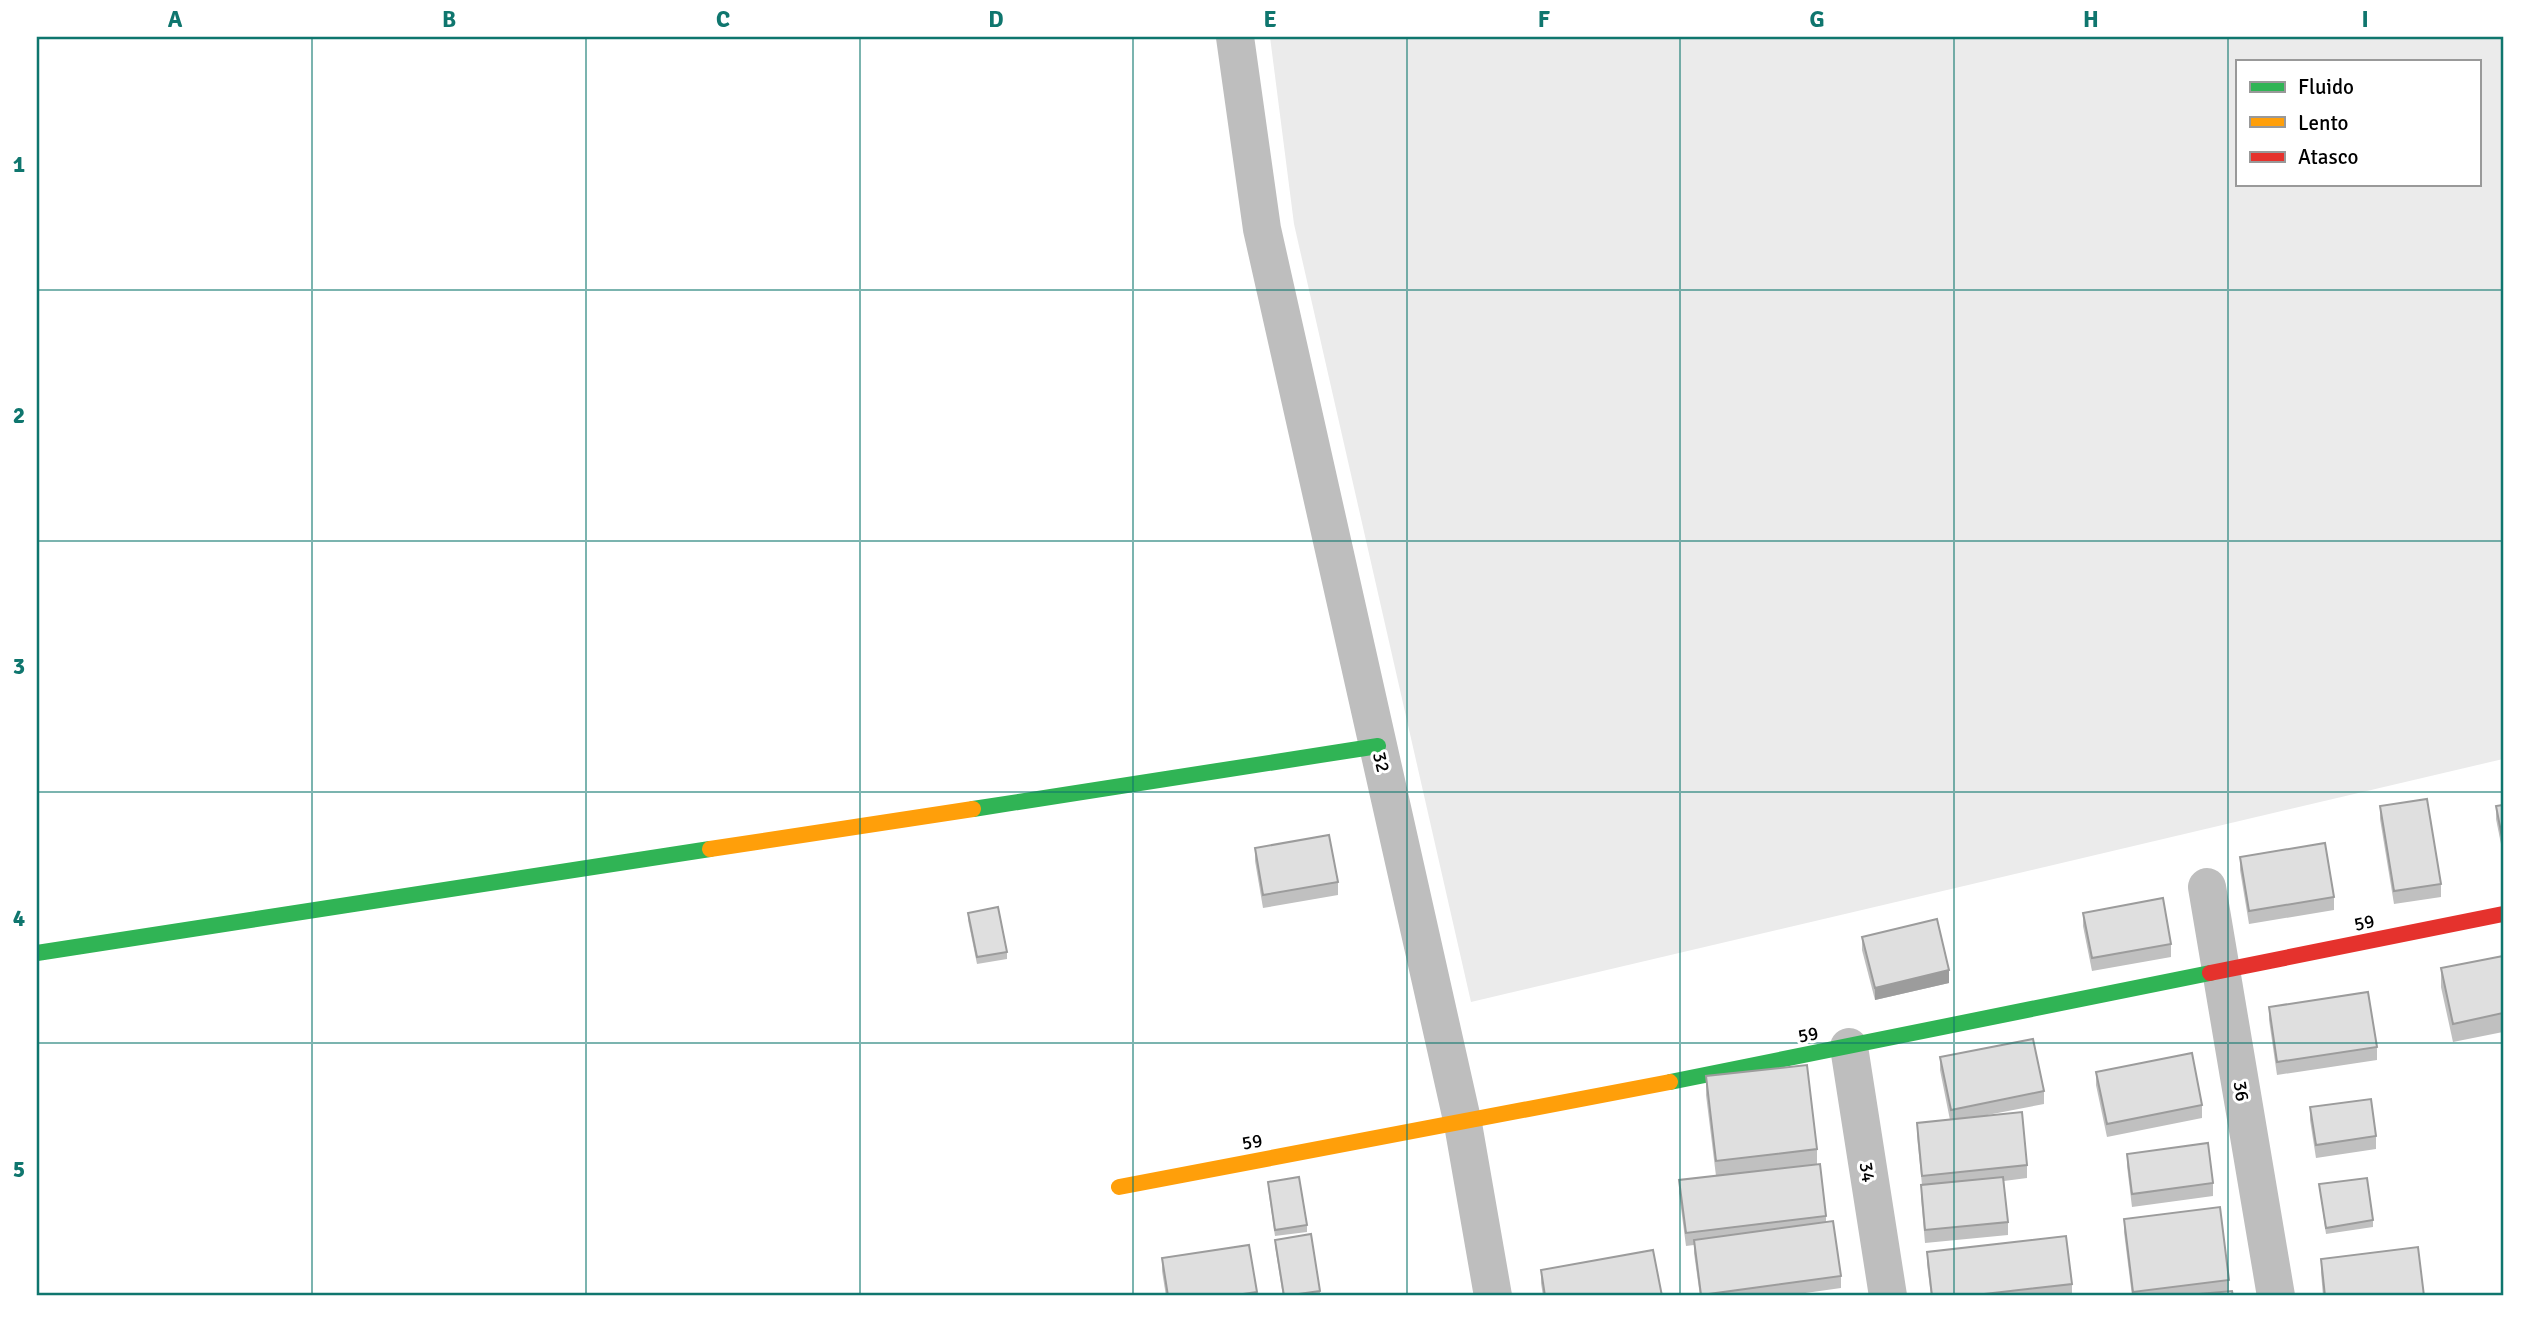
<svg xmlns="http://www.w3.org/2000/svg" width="2540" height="1333" font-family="Signika,sans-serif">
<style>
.green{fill:#ebebeb;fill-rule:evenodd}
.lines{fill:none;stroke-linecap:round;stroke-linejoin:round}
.street{stroke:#bebebe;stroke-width:38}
.fast{stroke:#30b455;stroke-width:16}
.slow{stroke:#ff9f0a;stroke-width:16}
.jam{stroke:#e5322d;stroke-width:16}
.wall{fill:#c0c0c0}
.shaded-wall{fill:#9c9c9c}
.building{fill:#dfdfdf;stroke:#9c9c9c;stroke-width:2}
.grid{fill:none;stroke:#0f766e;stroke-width:2;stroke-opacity:0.55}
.labels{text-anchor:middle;stroke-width:6;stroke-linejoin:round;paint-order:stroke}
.street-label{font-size:19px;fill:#000;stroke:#fff}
.neatline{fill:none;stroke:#0f766e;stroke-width:2.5}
.grid-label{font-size:23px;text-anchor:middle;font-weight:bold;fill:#0f766e}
</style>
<rect width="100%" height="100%" fill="#fff"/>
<path class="green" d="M1270 37H2503V759L1471 1002 1294 224ZM2237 61H2479V184H2237Z"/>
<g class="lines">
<g class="street">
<path d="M1235 37 1262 229 1463 1124 1493 1296"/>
<path d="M2207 887 2276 1296"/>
<path d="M1849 1047 1888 1296"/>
</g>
<g class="fast">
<path d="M973 809 1378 746"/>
<path d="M37 953 710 849"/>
<path d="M1670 1082 2210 973"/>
</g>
<g class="slow">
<path d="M710 849 973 809"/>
<path d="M1119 1187 1670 1082"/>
</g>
<path class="jam" d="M2210 973 2503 914"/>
</g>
<g class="wall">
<path d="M2503 805V854L2496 819V806Z"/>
<path d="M2380 806 2441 884V897L2394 904 2380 819Z"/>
<path d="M1255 848 1338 882V895L1263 908 1255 861Z"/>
<path d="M2240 857 2334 897V910L2249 924 2240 870Z"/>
<path d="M968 913 1007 952V959L977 964 968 920Z"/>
<path d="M2083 913 2171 944V957L2092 971 2083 926Z"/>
<path d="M1862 937 1949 983 1875 1000 1862 950Z"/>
<path d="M2503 956V1032L2453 1042 2441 987V968Z"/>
<path d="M2269 1007 2377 1047V1060L2277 1075 2269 1020Z"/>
<path d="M1940 1057 2044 1091V1104L1982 1116 2027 1165V1178L2004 1181 2008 1222V1235L1925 1243 1921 1198V1185H1922L1917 1136V1123L1950 1120 1940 1070Z"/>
<path d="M2096 1072 2202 1105V1118L2107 1137 2096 1085Z"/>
<path d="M1706 1076 1817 1149V1164L1826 1216V1222L1841 1276V1288L1784 1296H1700L1694 1253V1245L1686 1246 1679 1193V1180L1716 1176 1706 1095Z"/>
<path d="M2310 1107 2376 1136V1149L2316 1158 2310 1120Z"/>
<path d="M2127 1154 2213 1183V1196L2132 1207 2127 1166Z"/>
<path d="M1268 1182 1307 1225V1232L1275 1236 1268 1188Z"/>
<path d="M2319 1184 2373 1220V1227L2326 1234Z"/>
<path d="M2124 1219 2229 1280V1291L2233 1296H2132L2124 1232Z"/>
<path d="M1275 1240 1320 1291V1296H1283L1275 1246Z"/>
<path d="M1927 1252 2072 1284V1296H1931L1927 1264Z"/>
<path d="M1162 1258 1257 1292V1296H1166L1162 1271Z"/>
<path d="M2321 1259 2424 1296H2323L2321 1272Z"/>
<path d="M1541 1270 1662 1296H1543L1541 1283Z"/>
</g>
<path class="shaded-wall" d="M1949 970V983L1875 1000V988Z"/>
<g class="building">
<path d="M2427 799 2441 884 2394 891 2380 806Z"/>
<path d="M2503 805V842L2496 806Z"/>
<path d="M1329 835 1338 882 1263 895 1255 848Z"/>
<path d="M2325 843 2334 897 2249 911 2240 857Z"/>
<path d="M2163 898 2171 944 2092 958 2083 913Z"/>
<path d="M998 907 1007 952 977 957 968 913Z"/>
<path d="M1937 919 1949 970 1875 988 1862 937Z"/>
<path d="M2503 956V1013L2453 1024 2441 968Z"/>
<path d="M2368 992 2377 1047 2277 1062 2269 1007Z"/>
<path d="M2033 1039 2044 1091 1951 1110 1940 1057Z"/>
<path d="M2192 1053 2202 1105 2107 1124 2096 1072Z"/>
<path d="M1807 1065 1817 1149 1716 1161 1706 1076Z"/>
<path d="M2371 1099 2376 1136 2316 1145 2310 1107Z"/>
<path d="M2022 1112 2027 1165 1922 1176 1917 1123Z"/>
<path d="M2208 1143 2213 1183 2132 1194 2127 1154Z"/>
<path d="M1820 1164 1826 1216 1686 1233 1679 1180Z"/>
<path d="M1299 1177 1307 1225 1275 1230 1268 1182Z"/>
<path d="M2003 1177 2008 1222 1925 1230 1921 1185Z"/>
<path d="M2367 1178 2373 1220 2326 1228 2319 1184Z"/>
<path d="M2220 1207 2229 1280 2133 1292 2124 1219Z"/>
<path d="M1833 1221 1841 1276 1701 1295 1694 1240Z"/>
<path d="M1311 1234 1320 1291 1284 1296 1275 1240Z"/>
<path d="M2066 1236 2072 1284 1967 1296H1932L1927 1252Z"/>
<path d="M1249 1245 1257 1292 1229 1296H1168L1162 1258Z"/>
<path d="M2418 1247 2424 1296H2325L2321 1259Z"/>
<path d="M1653 1250 1662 1296H1545L1541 1270Z"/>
<path d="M2232 1291 2233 1296H2176Z"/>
</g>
<path class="grid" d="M312 37V1296M586 37V1296M860 37V1296M1133 37V1296M1407 37V1296M1680 37V1296M1954 37V1296M2228 37V1296M37 290H2503M37 541H2503M37 792H2503M37 1043H2503"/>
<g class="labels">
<g class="street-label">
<text transform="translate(1382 762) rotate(77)" y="7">32</text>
<text transform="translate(2364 922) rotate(-12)" y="7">59</text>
<text transform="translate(1808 1034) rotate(-11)" y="7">59</text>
<text transform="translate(2242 1091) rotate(81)" y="7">36</text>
<text transform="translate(1252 1141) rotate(-10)" y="7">59</text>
<text transform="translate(1868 1172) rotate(81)" y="7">34</text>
</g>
</g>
<rect width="2540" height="1333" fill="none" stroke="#ffffff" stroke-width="77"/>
<rect x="2236" y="60" width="245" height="126" fill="#ffffff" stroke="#999999" stroke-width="2"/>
<rect x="2250" y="82" width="35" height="10" fill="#30b455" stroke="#999999" stroke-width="2"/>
<text x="2298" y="94" font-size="21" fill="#000000">Fluido</text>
<rect x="2250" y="117" width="35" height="10" fill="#ff9f0a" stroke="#999999" stroke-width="2"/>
<text x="2298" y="130" font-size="21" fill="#000000">Lento</text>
<rect x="2250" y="152" width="35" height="10" fill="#e5322d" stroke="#999999" stroke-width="2"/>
<text x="2298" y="164" font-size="21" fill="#000000">Atasco</text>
<rect x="38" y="38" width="2464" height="1256" class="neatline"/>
<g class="grid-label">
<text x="175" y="27">A</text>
<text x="449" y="27">B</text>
<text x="723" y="27">C</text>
<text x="996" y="27">D</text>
<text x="1270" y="27">E</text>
<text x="1544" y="27">F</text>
<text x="1817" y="27">G</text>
<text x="2091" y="27">H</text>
<text x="2365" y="27">I</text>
<text x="19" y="172">1</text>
<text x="19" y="423">2</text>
<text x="19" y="674">3</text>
<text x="19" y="926">4</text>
<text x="19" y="1177">5</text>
</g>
</svg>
